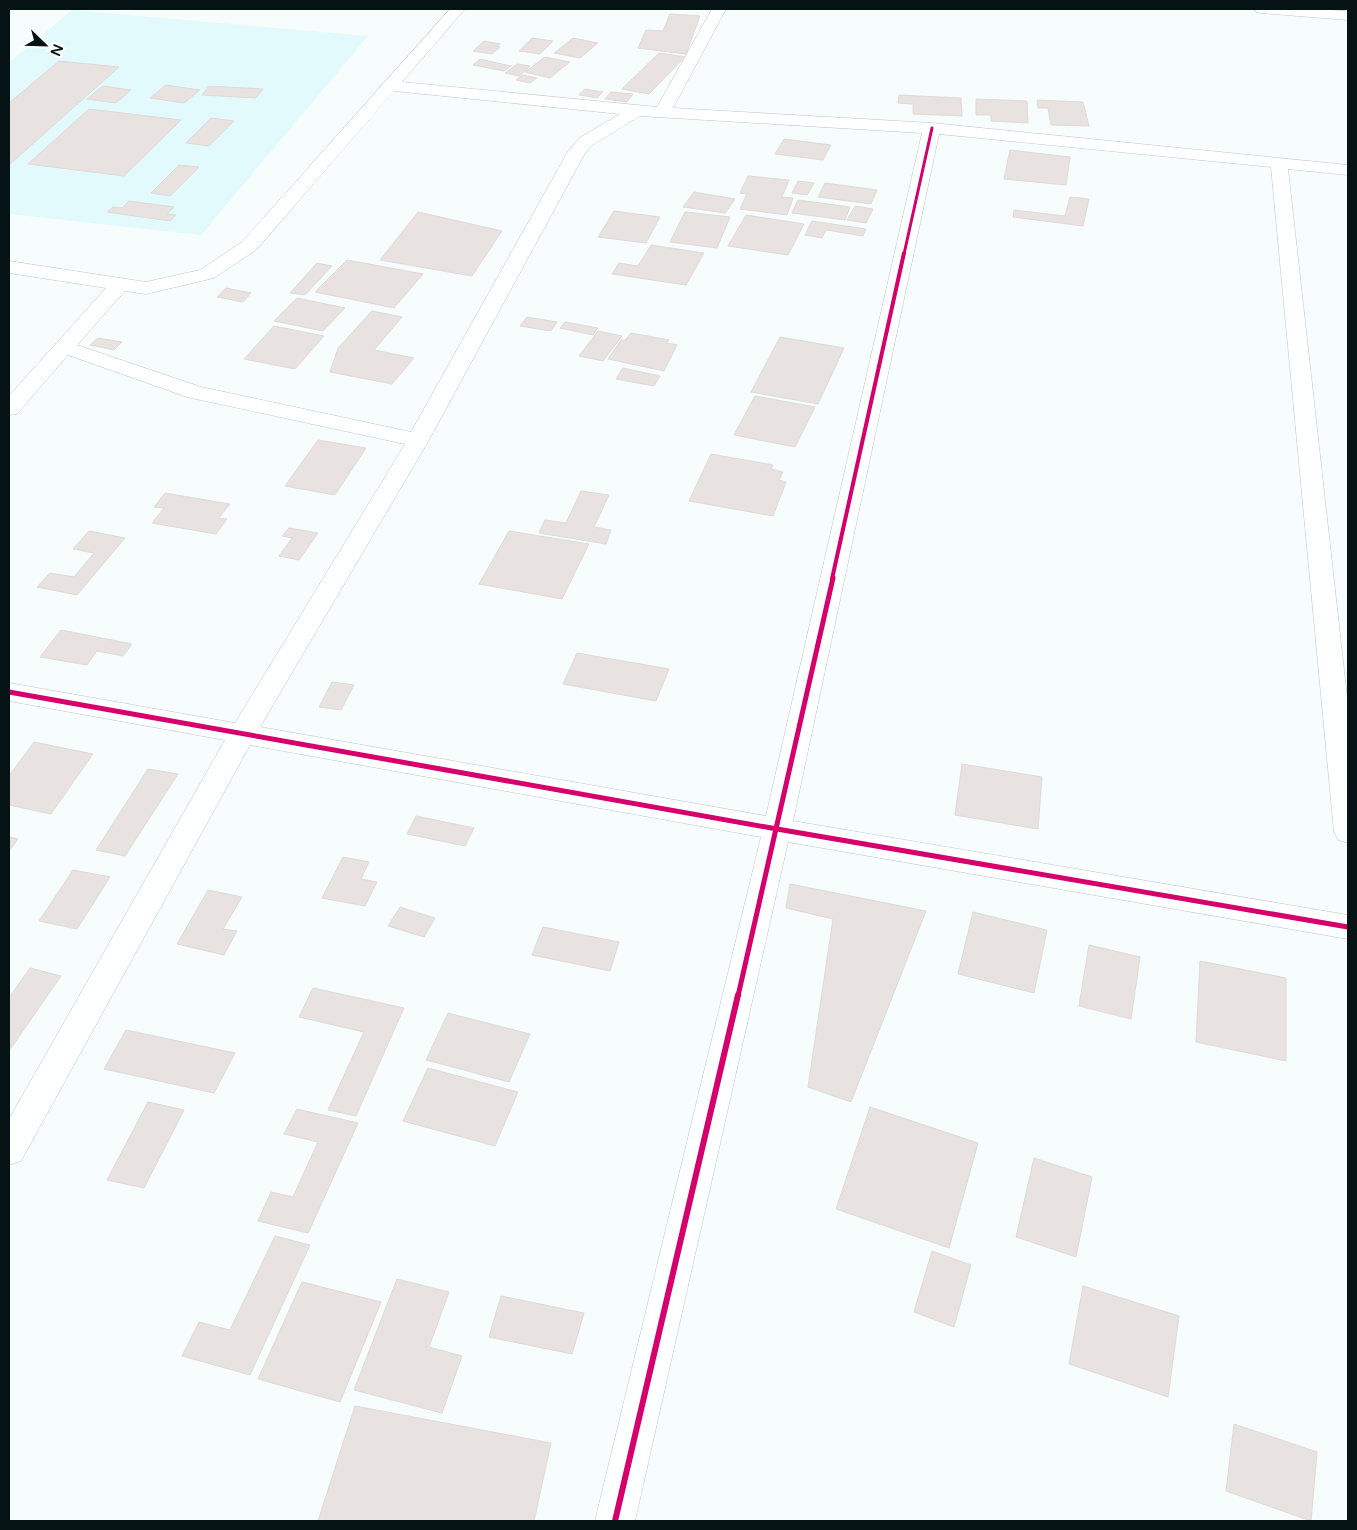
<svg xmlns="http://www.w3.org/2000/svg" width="1357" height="1530" font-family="'Varela Round',sans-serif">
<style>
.built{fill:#e3fafd}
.building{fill:#e8e3e0;stroke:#dedad8}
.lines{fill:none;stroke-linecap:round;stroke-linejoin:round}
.minor-casing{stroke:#bdc6c7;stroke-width:1}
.minor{fill:#feffff;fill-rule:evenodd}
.cycleway-far3-casing{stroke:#fff;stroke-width:5}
.cycleway-far2-casing{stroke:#fff;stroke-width:6}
.cycleway-far1-casing{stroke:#fff;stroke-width:8}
.cycleway-casing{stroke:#fff;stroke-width:9}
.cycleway-far3{stroke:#d6006c;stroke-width:3}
.cycleway-far2{stroke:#d6006c;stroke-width:4}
.cycleway-far1{stroke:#d6006c;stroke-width:5}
.cycleway{stroke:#d6006c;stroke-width:6}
</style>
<rect width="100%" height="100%" fill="#f7fcfc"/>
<path class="built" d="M72 10 368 36 201 235 9 214V63Z"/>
<g class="building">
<path d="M670 14 700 16 686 54 638 48 646 30 663 31Z"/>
<path d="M532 38 553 41 540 54 519 51Z"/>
<path d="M573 38 598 43 580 58 554 53Z"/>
<path d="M484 41 500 44 497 46 500 47 492 54 473 51Z"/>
<path d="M659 53 685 57 649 94 622 89Z"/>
<path d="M545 57 570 62 550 78 525 72Z"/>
<path d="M480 59 511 66 504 71 473 65Z"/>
<path d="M59 61 119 67 9 165V103Z"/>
<path d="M517 64 530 66 519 76 505 73Z"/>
<path d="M522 75 537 78 530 83 516 80Z"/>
<path d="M166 85 200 90 184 103 150 98Z"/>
<path d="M103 86 131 90 116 103 87 99Z"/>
<path d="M209 86 263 89 256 98 202 95Z"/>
<path d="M585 89 603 92 597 98 579 95Z"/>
<path d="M611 92 633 94 627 102 605 99Z"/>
<path d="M899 95 961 98 962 116 913 114V104L898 103Z"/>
<path d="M976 99 1027 101 1028 123 991 121V115H976Z"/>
<path d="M1037 100 1083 102 1089 126 1051 125 1048 108H1038Z"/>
<path d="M89 109 181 120 124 176 28 164Z"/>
<path d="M211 118 234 121 209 146 186 143Z"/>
<path d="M784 139 831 145 823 160 775 154Z"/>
<path d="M1010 150 1070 157 1066 185 1004 179Z"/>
<path d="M179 165 199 167 170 196 151 193Z"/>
<path d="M748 176 789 180 782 197 793 198 787 215 740 209 747 194 740 193Z"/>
<path d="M798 181 814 183 807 195 792 193Z"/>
<path d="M825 183 877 190 871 204 818 197Z"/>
<path d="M694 192 735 199 725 213 683 207Z"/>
<path d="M1070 197 1089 199 1083 226 1013 217 1014 210 1065 216Z"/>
<path d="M798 200 850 207 845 220 792 213Z"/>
<path d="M129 201 174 207 167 214 176 215 170 221 107 212 113 207 122 208Z"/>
<path d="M855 206 873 209 866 223 847 220Z"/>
<path d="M614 211 660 217 646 243 598 237Z"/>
<path d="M418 212 502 231 472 276 380 260Z"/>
<path d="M685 212 730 217 717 248 670 242Z"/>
<path d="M746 215 804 224 788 255 728 246Z"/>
<path d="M812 221 866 229 863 236 826 230 822 238 805 235Z"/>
<path d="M651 245 704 253 686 285 612 274 619 263 638 266Z"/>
<path d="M347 260 423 274 394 308 315 292Z"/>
<path d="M317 263 332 266 305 295 290 293Z"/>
<path d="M226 288 251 293 243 302 217 297Z"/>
<path d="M297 298 345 308 323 331 274 321Z"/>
<path d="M372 311 402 317 374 350 414 358 392 384 330 372 338 348Z"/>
<path d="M527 317 557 322 551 331 520 326Z"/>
<path d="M565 322 598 328 593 335 560 328Z"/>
<path d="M274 326 324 336 295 369 244 359Z"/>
<path d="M598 331 622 336 603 361 579 356Z"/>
<path d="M631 333 669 340 667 343 677 345 664 371 608 359 621 340H625Z"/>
<path d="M780 337 844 348 818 404 751 392Z"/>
<path d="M98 338 122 342 114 350 90 345Z"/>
<path d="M623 368 660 376 654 386 616 379Z"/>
<path d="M755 396 815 407 795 447 734 435Z"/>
<path d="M318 440 366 448 335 495 285 486Z"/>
<path d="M711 454 773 465 771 469 783 472 779 480 786 482 773 516 689 501Z"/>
<path d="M581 491 609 495 594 527 611 530 606 544 539 533 545 520 566 523Z"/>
<path d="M165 493 230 504 219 518 227 519 216 534 152 523 164 508 154 507Z"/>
<path d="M289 528 318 533 299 560 279 556 292 538 282 536Z"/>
<path d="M89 531 125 538 77 595 37 587 50 573 74 577 94 553 73 549Z"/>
<path d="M509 531 589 544 562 599 479 584Z"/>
<path d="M61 630 132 644 123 656 97 651 87 665 40 657Z"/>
<path d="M577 653 669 669 656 701 563 684Z"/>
<path d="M332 682 354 685 341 710 319 707Z"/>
<path d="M34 742 93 754 51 814 9 805V776Z"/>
<path d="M962 764 1042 777 1038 829 955 815Z"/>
<path d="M148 769 178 774 125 856 96 850Z"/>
<path d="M416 816 474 828 465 846 407 834Z"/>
<path d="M9 837 18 839 9 851Z"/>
<path d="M343 857 369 862 361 879 377 882 365 906 322 898Z"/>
<path d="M73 870 110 877 77 929 39 921Z"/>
<path d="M790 884 926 911 851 1102 808 1087 833 919 786 908Z"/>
<path d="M208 890 242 897 223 929 237 931 224 955 177 944Z"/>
<path d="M400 907 435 918 424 937 388 926Z"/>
<path d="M973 912 1047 930 1034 993 958 974Z"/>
<path d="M543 927 619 942 610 971 532 955Z"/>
<path d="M1089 945 1140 957 1131 1019 1079 1006Z"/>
<path d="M1200 961 1286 978V1061L1196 1042Z"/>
<path d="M30 968 61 976 9 1051V998Z"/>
<path d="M313 988 404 1008 356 1116 328 1110 364 1032 299 1017Z"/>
<path d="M448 1013 530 1034 509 1082 426 1060Z"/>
<path d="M126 1030 235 1053 214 1093 104 1069Z"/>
<path d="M428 1068 518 1092 495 1146 403 1121Z"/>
<path d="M148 1102 184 1110 144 1188 107 1180Z"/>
<path d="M870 1107 978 1143 949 1248 836 1209Z"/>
<path d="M297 1109 358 1123 308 1233 258 1221 271 1192 293 1197 318 1142 284 1134Z"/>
<path d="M1034 1158 1092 1177 1076 1257 1016 1237Z"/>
<path d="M275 1236 310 1245 250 1375 182 1356 199 1322 230 1330Z"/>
<path d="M932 1251 971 1265 954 1327 914 1312Z"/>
<path d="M397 1279 449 1292 429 1347 462 1356 442 1413 354 1390Z"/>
<path d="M302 1282 381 1302 340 1402 258 1379Z"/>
<path d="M1083 1286 1179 1316 1168 1397 1069 1364Z"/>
<path d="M501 1296 584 1313 572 1354 489 1337Z"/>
<path d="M355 1406 551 1443 534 1521H318Z"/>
<path d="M1234 1424 1317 1452 1311 1521 1226 1491Z"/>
</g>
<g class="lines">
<defs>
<g id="minor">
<path d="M450 9H465L402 82 657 107 712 9H726L673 108 932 123 1348 165V175L1288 169 1348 706V843L1338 840 1334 832 1271 167 939 134 793 821 1348 915V939L788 842 635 1521H595L761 837 250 745 21 1161 9 1165V1119L225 740 9 701V683L235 723 405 444 187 397 68 355 17 414 9 415V396L106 288 9 273V261L146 282 200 270 242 242ZM394 91 620 114 579 138 567 153 411 432 201 387 77 345 125 291 146 294 214 278 256 250ZM640 116 922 133 766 816 260 727 429 440 584 155 591 146Z"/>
<path d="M1254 9H1314L1348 11V20L1261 13 1256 12Z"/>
</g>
</defs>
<use href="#minor" class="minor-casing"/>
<use href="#minor" class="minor"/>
<defs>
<path id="cycleway-far3" d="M904 254 932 128"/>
<path id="cycleway-far2" d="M832 579 904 253"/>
<g id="cycleway-far1">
<path d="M9 692 777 829 1348 927"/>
<path d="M738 996 833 578"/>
</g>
<path id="cycleway" d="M615 1521 738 995"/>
</defs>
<use href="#cycleway-far3" class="cycleway-far3-casing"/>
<use href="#cycleway-far2" class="cycleway-far2-casing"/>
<use href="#cycleway-far1" class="cycleway-far1-casing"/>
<use href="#cycleway" class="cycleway-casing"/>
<use href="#cycleway-far3" class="cycleway-far3"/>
<use href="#cycleway-far2" class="cycleway-far2"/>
<use href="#cycleway-far1" class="cycleway-far1"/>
<use href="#cycleway" class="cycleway"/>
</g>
<rect width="1357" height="1530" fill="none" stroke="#051315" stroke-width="20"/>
<g transform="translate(45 45) rotate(113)" stroke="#ffffff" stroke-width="4" paint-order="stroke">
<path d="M0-4L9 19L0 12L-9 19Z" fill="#051315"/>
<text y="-8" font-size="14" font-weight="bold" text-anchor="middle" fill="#051315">N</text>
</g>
</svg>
